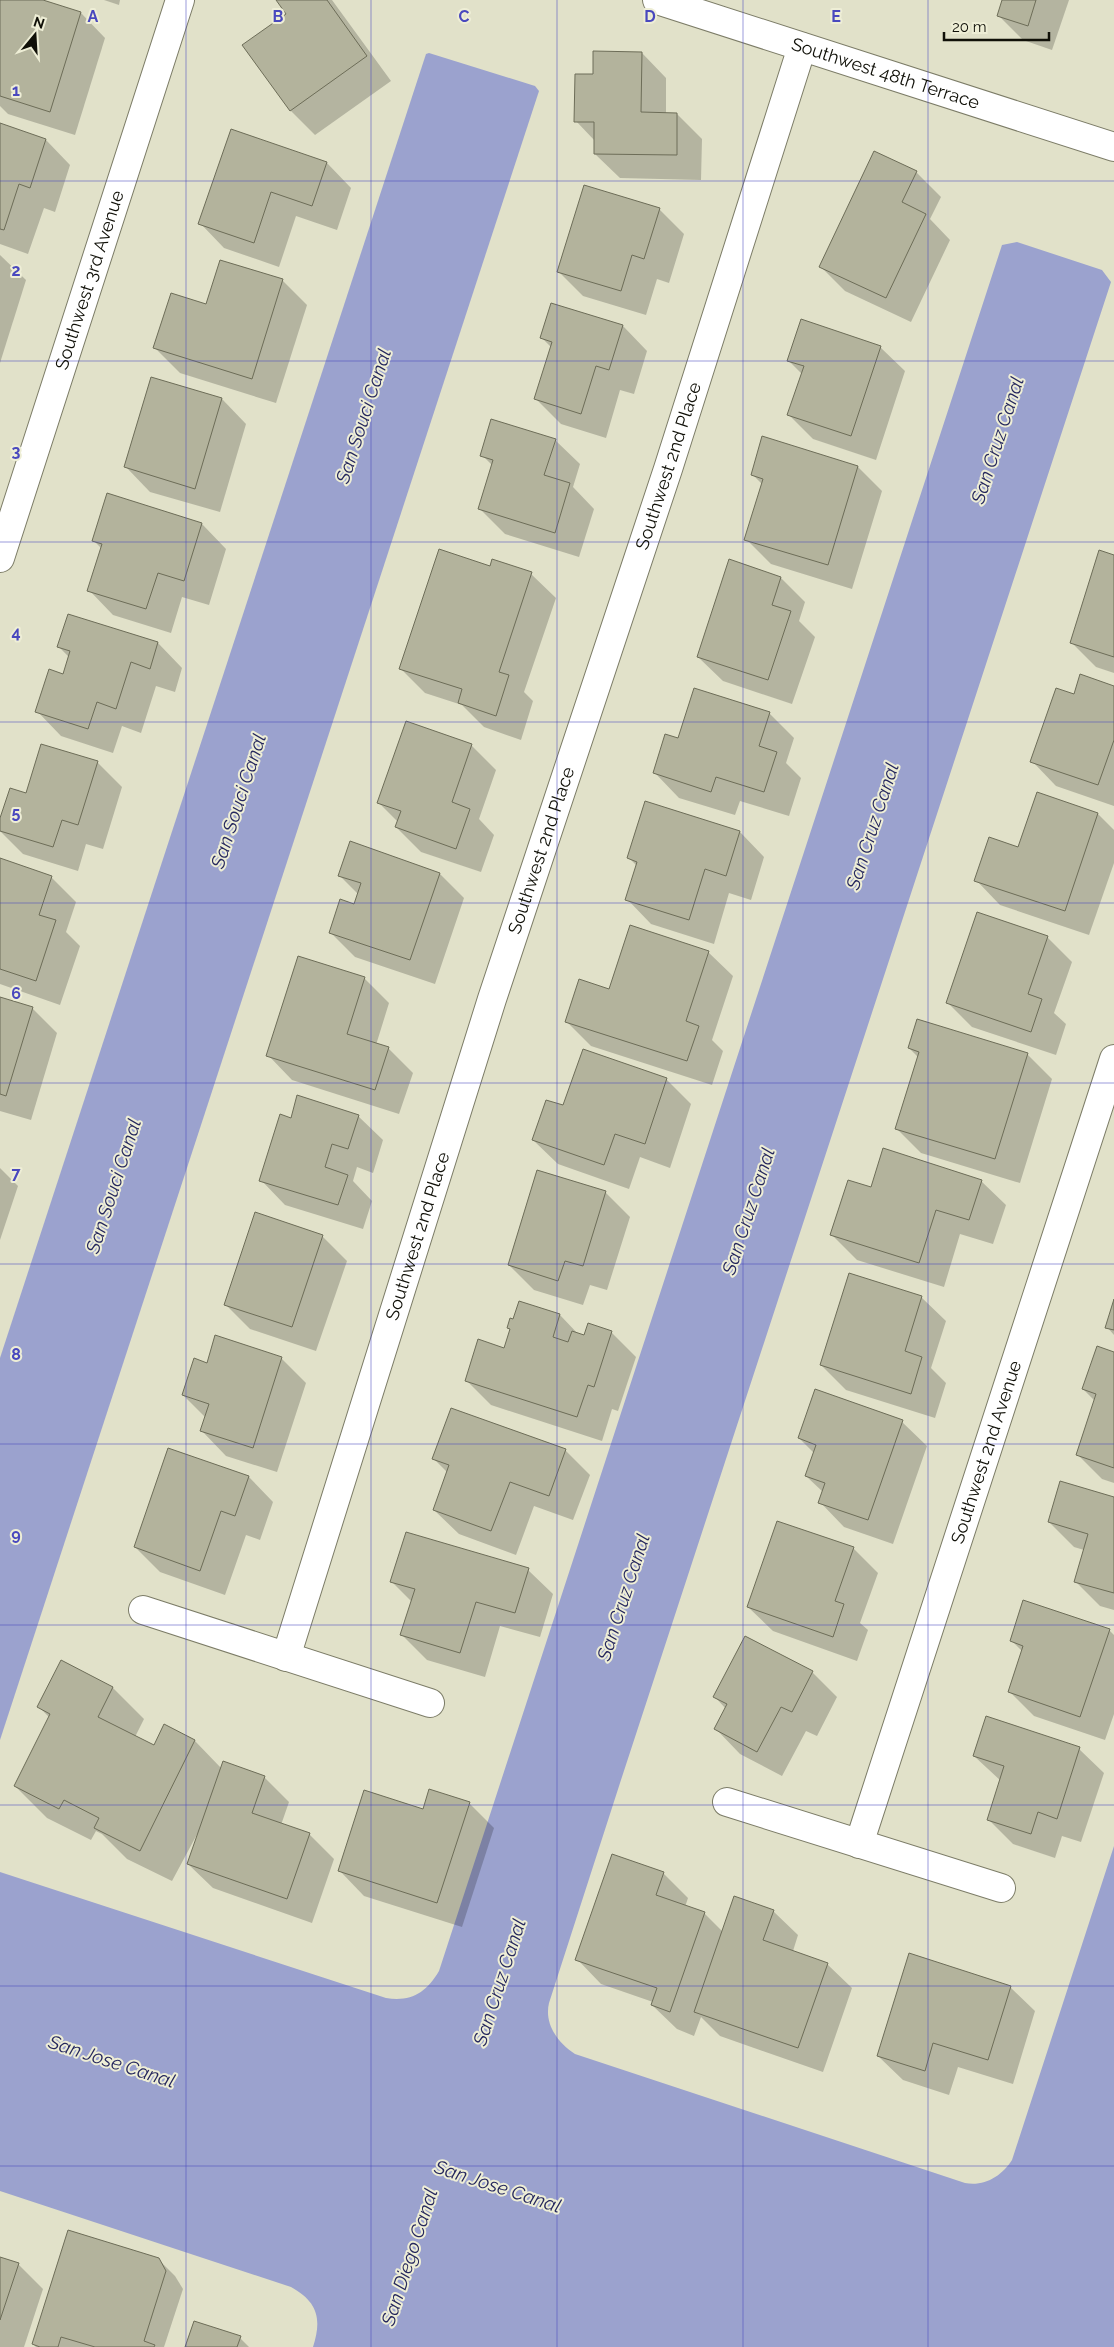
<svg xmlns="http://www.w3.org/2000/svg" width="1114" height="2347" font-family="Raleway,sans-serif">
<style>
.water{fill:#9ba2ce}
.shadow{fill:#0003}
.building{fill:#b3b39c;stroke:#6d6d58}
.lines{fill:none;stroke-linecap:round;stroke-linejoin:round}
.street-casing{stroke:#7c7c67;stroke-width:30}
.street{stroke:#fff;stroke-width:28}
.grid{fill:none;stroke:#4948be;stroke-width:1;stroke-opacity:0.55}
.labels{text-anchor:middle;stroke-width:4;stroke-linejoin:round;paint-order:stroke}
.street-label{font-size:18px;fill:#101008;stroke:#eeeed6}
.water-label{font-size:19px;font-style:italic;fill:#25275d;stroke:#eeeed6}
.grid-label{font-size:16px;text-anchor:middle;font-weight:bold;fill:#4948be;stroke:#eeeed6;stroke-width:4;stroke-linejoin:round;paint-order:stroke}
</style>
<rect width="100%" height="100%" fill="#e1e1c9"/>
<g class="water">
<path d="M429 53 535 86 539 91 0 1740V1358L426 54Z"/>
<path d="M1017 242 1102 270 1111 282 620 1783 549 2003C544 2024 558 2043 575 2054L965 2183C984 2187 1002 2176 1012 2160L1114 1846V2347H313C322 2319 318 2302 291 2287L0 2191V1872L386 1998C411 2002 426 1993 439 1971L1002 245Z"/>
</g>
<g class="shadow">
<path d="M0 0H39L81 13 105 38 75 135 8 114 0 106Z"/>
<path d="M104 0H120L119 5Z"/>
<path d="M277 0H332L391 81 315 135 291 111 287 14Z"/>
<path d="M1004 0H1069L1052 50 1023 40 998 15Z"/>
<path d="M642 53 666 78V114H677L702 139 701 180 620 178 595 154V141L576 121 594 75Z"/>
<path d="M0 124 46 140 70 165 55 212 44 208 28 254 0 244Z"/>
<path d="M231 131 327 163 351 188 337 230 296 216 279 267 224 248 200 223Z"/>
<path d="M916 172 941 197 930 219 950 240 911 322 845 291 821 267Z"/>
<path d="M659 209 684 234 669 283 657 279 646 315 583 296 559 272Z"/>
<path d="M0 255 26 280 0 363Z"/>
<path d="M282 280 307 305 276 403 180 373 155 348 207 306Z"/>
<path d="M623 326 647 351 634 394 620 390 606 438 561 424 536 399 552 348 542 338Z"/>
<path d="M880 347 905 371 876 460 813 439 789 415 802 374 788 360Z"/>
<path d="M222 399 246 424 220 512 150 492 126 467Z"/>
<path d="M555 440 580 464 573 487 594 509 579 557 505 534 480 509 493 466 482 455Z"/>
<path d="M858 467 882 491 852 589 771 564 746 539 763 485 752 474Z"/>
<path d="M108 495 202 524 226 549 209 605 182 597 171 633 113 615 89 590 102 549 94 541Z"/>
<path d="M1114 556V673L1096 667 1071 642Z"/>
<path d="M490 568 531 574 556 598 524 692 533 701 521 740 484 727 462 705 425 693 401 669Z"/>
<path d="M781 578 805 602 799 621 815 637 792 704 723 681 698 657Z"/>
<path d="M69 615 158 643 182 668 175 692 156 686 141 733 122 726 113 753 61 736 37 711 64 675 69 657 58 646Z"/>
<path d="M1114 687V806L1056 786 1032 761 1074 696Z"/>
<path d="M769 713 794 738 786 763 801 778 789 816 740 801 735 815 679 798 655 773 679 740Z"/>
<path d="M471 745 496 770 479 819 494 835 481 872 421 852 396 827 398 822 379 803Z"/>
<path d="M97 762 122 787 103 849 86 844 78 871 23 854 0 831V823L27 794Z"/>
<path d="M1098 814 1114 830V863L1089 935 1000 905 976 880 1019 848Z"/>
<path d="M740 832 764 857 751 900 729 893 714 944 651 924 627 899 637 866 629 858Z"/>
<path d="M351 843 440 874 464 898 435 984 355 957 330 932 355 906 358 894 340 876Z"/>
<path d="M0 860 51 877 76 902 66 932 80 946 60 1005 0 984Z"/>
<path d="M1047 937 1072 962 1054 1013 1066 1024 1056 1055 972 1027 947 1002Z"/>
<path d="M708 952 733 976 712 1040 723 1051 712 1085 591 1046 566 1021 610 990Z"/>
<path d="M364 978 389 1003 376 1045 388 1048 413 1073 399 1114 292 1080 268 1055Z"/>
<path d="M0 999 32 1008 57 1033 31 1120 0 1111Z"/>
<path d="M909 1048 1027 1054 1052 1079 1020 1183 921 1153 896 1128 918 1057Z"/>
<path d="M666 1079 691 1104 670 1168 640 1157 629 1189 558 1164 533 1140 564 1107Z"/>
<path d="M358 1116 383 1140 373 1173 357 1167 353 1181 372 1201 363 1229 285 1205 261 1180 291 1119Z"/>
<path d="M0 1168 18 1186 0 1240Z"/>
<path d="M981 1181 1006 1205 993 1244 960 1234 944 1287 857 1260 832 1235 872 1188Z"/>
<path d="M605 1192 630 1217 607 1290 590 1285 583 1305 534 1290 509 1265Z"/>
<path d="M322 1236 347 1261 316 1351 250 1329 225 1304Z"/>
<path d="M921 1297 946 1321 931 1368 946 1383 935 1418 846 1390 821 1365Z"/>
<path d="M1114 1303V1335L1107 1327Z"/>
<path d="M560 1315 579 1335 584 1337 611 1332 636 1357 618 1411 612 1409 602 1441 491 1405 466 1380 505 1349 511 1330 508 1328Z"/>
<path d="M1114 1353V1483L1102 1479 1077 1454 1095 1401 1083 1389Z"/>
<path d="M281 1358 306 1383 277 1472 226 1456 202 1431 206 1418 183 1395 207 1364Z"/>
<path d="M902 1422 927 1446 893 1544 844 1527 820 1502 823 1492 806 1476 814 1453 799 1438Z"/>
<path d="M169 1450 249 1477 273 1502 260 1540 246 1535 225 1595 160 1572 135 1547Z"/>
<path d="M565 1450 590 1475 573 1520 534 1506 516 1555 459 1534 434 1510 448 1473 434 1459Z"/>
<path d="M1114 1498V1610L1100 1606 1075 1581 1084 1550 1074 1547 1049 1522Z"/>
<path d="M853 1548 878 1573 860 1623 868 1630 857 1661 773 1631 748 1607Z"/>
<path d="M528 1570 553 1594 540 1637 500 1626 485 1677 427 1660 402 1635 412 1602 392 1582Z"/>
<path d="M1109 1630 1114 1635V1714L1105 1740 1034 1716 1009 1691 1023 1652 1011 1640Z"/>
<path d="M61 1662 113 1688 144 1719 135 1737 154 1746 165 1726 195 1741 221 1768 264 1777 289 1802 281 1825 309 1834 334 1859 312 1923 213 1888 188 1864 202 1825 172 1881 127 1859 102 1834 96 1831 91 1840 47 1818 15 1786 50 1718 39 1707Z"/>
<path d="M812 1672 837 1697 817 1736 806 1731 782 1776 740 1754 716 1729 726 1709 715 1697Z"/>
<path d="M1079 1749 1104 1773 1081 1842 1062 1836 1055 1858 1013 1844 988 1819 1001 1781 974 1756Z"/>
<path d="M469 1803 494 1828 462 1927 364 1896 340 1871 424 1811Z"/>
<path d="M663 1873 688 1898 685 1907 704 1913 723 1932 773 1911 798 1935 793 1951 827 1964 852 1988 823 2072 720 2036 701 2017 694 2036 677 2029 652 2005 653 2002 601 1984 577 1959Z"/>
<path d="M1010 1987 1035 2011 1013 2084 958 2067 949 2095 903 2080 878 2056Z"/>
<path d="M0 2258 18 2264 43 2289 24 2347H0Z"/>
<path d="M158 2259 175 2276 183 2289 164 2347H36L33 2344Z"/>
<path d="M240 2338 249 2347H187Z"/>
</g>
<g class="building">
<path d="M0 0H43L81 12 50 112 0 96Z"/>
<path d="M276 0H327L367 56 290 111 242 45 286 14Z"/>
<path d="M1002 0H1036L1028 26 997 16Z"/>
<path d="M593 51 642 52 641 112 677 113V155L594 154V122H574L575 74H593Z"/>
<path d="M0 123 46 139 30 188 19 184 4 230 0 229Z"/>
<path d="M231 129 327 162 312 206 271 192 254 243 198 224Z"/>
<path d="M874 151 917 171 902 202 926 214 886 298 819 267Z"/>
<path d="M584 185 660 208 644 259 632 255 621 291 557 272Z"/>
<path d="M220 260 283 279 252 379 153 348 171 293 206 304Z"/>
<path d="M551 303 623 325 609 370 596 366 581 414 534 399 552 342 540 338Z"/>
<path d="M801 319 881 346 851 436 787 415 804 366 787 361Z"/>
<path d="M151 377 222 398 195 489 124 467Z"/>
<path d="M491 419 556 439 544 475 570 483 555 533 478 509 493 460 480 456Z"/>
<path d="M762 436 858 466 828 565 744 540 763 479 751 475Z"/>
<path d="M107 493 202 523 184 581 158 573 146 609 87 591 102 544 92 541Z"/>
<path d="M439 549 490 566 492 559 532 572 499 672 509 675 496 716 458 703 462 689 399 669Z"/>
<path d="M1099 550 1114 555V657L1070 643Z"/>
<path d="M729 559 781 577 772 605 791 611 768 680 697 657Z"/>
<path d="M68 614 158 642 150 669 131 662 116 709 97 702 88 729 35 712 49 669 63 674 70 651 57 647Z"/>
<path d="M1080 674 1114 686V740L1098 785 1030 762 1056 688 1074 694Z"/>
<path d="M694 688 770 712 759 746 777 752 764 792 716 777 711 792 653 773 665 734 678 738Z"/>
<path d="M406 721 472 744 452 802 470 809 456 849 395 827 401 811 377 803Z"/>
<path d="M41 744 98 761 78 825 62 820 53 847 0 831V818L10 788 26 793Z"/>
<path d="M1037 792 1098 813 1065 911 974 881 989 837 1018 847Z"/>
<path d="M645 801 740 831 726 876 705 869 689 920 625 900 637 862 627 858Z"/>
<path d="M350 841 440 873 410 960 329 933 340 899 354 904 361 883 338 876Z"/>
<path d="M0 858 52 876 39 915 56 920 36 981 0 969Z"/>
<path d="M977 912 1048 936 1028 994 1042 999 1031 1032 946 1003Z"/>
<path d="M630 925 709 951 686 1021 699 1026 687 1061 565 1022 579 979 609 989Z"/>
<path d="M298 956 365 977 347 1034 389 1047 375 1090 266 1056Z"/>
<path d="M0 997 33 1007 6 1096 0 1094Z"/>
<path d="M917 1019 1028 1053 995 1159 895 1129 919 1052 908 1048Z"/>
<path d="M583 1049 667 1078 645 1144 615 1134 604 1165 532 1140 546 1100 563 1105Z"/>
<path d="M297 1095 359 1115 348 1149 332 1144 325 1167 348 1175 338 1205 259 1181 280 1114 291 1118Z"/>
<path d="M883 1148 982 1180 969 1220 936 1210 919 1263 830 1235 848 1180 871 1187Z"/>
<path d="M537 1170 606 1191 583 1266 565 1261 558 1281 508 1265Z"/>
<path d="M255 1212 323 1235 292 1327 224 1305Z"/>
<path d="M849 1273 922 1296 905 1351 922 1357 911 1394 820 1365Z"/>
<path d="M1114 1299V1330L1105 1328Z"/>
<path d="M519 1301 560 1314 553 1337 568 1342 572 1331 584 1335 588 1323 612 1331 594 1387 588 1385 577 1417 465 1381 478 1339 504 1348 510 1329 507 1328 510 1318 513 1319Z"/>
<path d="M215 1335 282 1357 253 1448 200 1431 209 1404 182 1395 194 1358 207 1363Z"/>
<path d="M1097 1346 1114 1352V1468L1076 1455 1096 1394 1082 1389Z"/>
<path d="M815 1389 903 1420 868 1520 818 1503 825 1483 805 1476 816 1445 798 1438Z"/>
<path d="M451 1408 566 1449 549 1496 510 1482 491 1531 433 1510 449 1465 432 1459Z"/>
<path d="M168 1448 249 1476 235 1516 221 1511 200 1571 134 1547Z"/>
<path d="M1060 1481 1114 1497V1593L1074 1582 1088 1534 1048 1522Z"/>
<path d="M777 1521 854 1547 835 1601 844 1604 833 1637 747 1607Z"/>
<path d="M406 1532 529 1568 515 1613 476 1602 460 1653 400 1635 415 1589 390 1582Z"/>
<path d="M1023 1600 1110 1629 1080 1717 1008 1692 1023 1646 1010 1641Z"/>
<path d="M745 1636 813 1671 792 1712 781 1707 757 1752 714 1729 727 1704 713 1697Z"/>
<path d="M61 1660 113 1687 98 1717 154 1745 164 1724 195 1740 140 1851 94 1828 99 1818 64 1800 59 1809 14 1786 50 1714 37 1707Z"/>
<path d="M986 1716 1080 1747 1057 1819 1038 1812 1031 1834 987 1820 1004 1766 973 1756Z"/>
<path d="M223 1761 265 1776 252 1813 310 1833 287 1899 187 1864Z"/>
<path d="M429 1789 470 1802 437 1903 338 1871 364 1790 423 1809Z"/>
<path d="M612 1854 664 1872 656 1895 705 1912 670 2012 651 2005 657 1988 575 1960Z"/>
<path d="M734 1896 774 1910 763 1940 828 1963 798 2048 694 2012Z"/>
<path d="M909 1953 1011 1986 988 2060 933 2043 925 2071 877 2056Z"/>
<path d="M68 2230 159 2258 166 2271 144 2341 155 2345 154 2347H95L61 2337 58 2347H40L32 2344Z"/>
<path d="M0 2257 19 2263 0 2320Z"/>
<path d="M194 2321 241 2336 237 2347H185Z"/>
</g>
<g class="lines">
<defs>
<g id="street">
<path id="s1" d="M657 0 1114 147"/>
<path id="s2" d="M0 558 180 0"/>
<path d="M143 1610 430 1703"/>
<path id="s3" d="M286 1657 492 999 668 469 802 47"/>
<path d="M727 1802 1001 1888"/>
<path id="s4" d="M859 1844 1114 1059"/>
</g>
</defs>
<use href="#street" class="street-casing"/>
<use href="#street" class="street"/>
</g>
<path class="grid" d="M186 0V2347M371 0V2347M557 0V2347M743 0V2347M928 0V2347M0 181H1114M0 361H1114M0 542H1114M0 722H1114M0 903H1114M0 1083H1114M0 1264H1114M0 1444H1114M0 1625H1114M0 1805H1114M0 1986H1114M0 2166H1114"/>
<g class="labels">
<g class="street-label">
<text dy="6" stroke="none"><textPath href="#s1" startOffset="240">Southwest 48th Terrace</textPath></text>
<text dy="6" stroke="none"><textPath href="#s2" startOffset="292">Southwest 3rd Avenue</textPath></text>
<text dy="6" stroke="none"><textPath href="#s3" startOffset="1251">Southwest 2nd Place</textPath></text>
<text dy="6" stroke="none"><textPath href="#s3" startOffset="846">Southwest 2nd Place</textPath></text>
<text dy="6" stroke="none"><textPath href="#s3" startOffset="441">Southwest 2nd Place</textPath></text>
<text dy="6" stroke="none"><textPath href="#s4" startOffset="412">Southwest 2nd Avenue</textPath></text>
</g>
<g class="water-label">
<text transform="translate(363 416) rotate(-72)" y="7">San Souci Canal</text>
<text transform="translate(997 440) rotate(-72)" y="7">San Cruz Canal</text>
<text transform="translate(238 801) rotate(-72)" y="7">San Souci Canal</text>
<text transform="translate(872 826) rotate(-72)" y="7">San Cruz Canal</text>
<text transform="translate(113 1186) rotate(-72)" y="7">San Souci Canal</text>
<text transform="translate(748 1211) rotate(-72)" y="7">San Cruz Canal</text>
<text transform="translate(623 1597) rotate(-72)" y="7">San Cruz Canal</text>
<text transform="translate(499 1982) rotate(-72)" y="7">San Cruz Canal</text>
<text transform="translate(112 2061) rotate(18)" y="7">San Jose Canal</text>
<text transform="translate(498 2186) rotate(18)" y="7">San Jose Canal</text>
<text transform="translate(409 2257) rotate(-72)" y="7">San Diego Canal</text>
</g>
</g>
<g class="grid-label">
<text x="93" y="22">A</text>
<text x="278" y="22">B</text>
<text x="464" y="22">C</text>
<text x="650" y="22">D</text>
<text x="836" y="22">E</text>
<text x="16" y="96">1</text>
<text x="16" y="276">2</text>
<text x="16" y="457">3</text>
<text x="16" y="638">4</text>
<text x="16" y="818">5</text>
<text x="16" y="999">6</text>
<text x="16" y="1179">7</text>
<text x="16" y="1360">8</text>
<text x="16" y="1540">9</text>
</g>
<g transform="translate(35 35) rotate(18)" stroke="#eeeed6" stroke-width="4" paint-order="stroke">
<path d="M0-4L9 19L0 12L-9 19Z" fill="#101008"/>
<text y="-8" font-size="14" font-weight="bold" text-anchor="middle" fill="#101008">N</text>
</g>
<path d="M944 32v8h105v-8" fill="none" stroke="#101008" stroke-width="2.5"/>
<text x="952" y="32" font-size="15" fill="#101008" stroke="#eeeed6" stroke-width="4" paint-order="stroke">20 m</text>
</svg>
